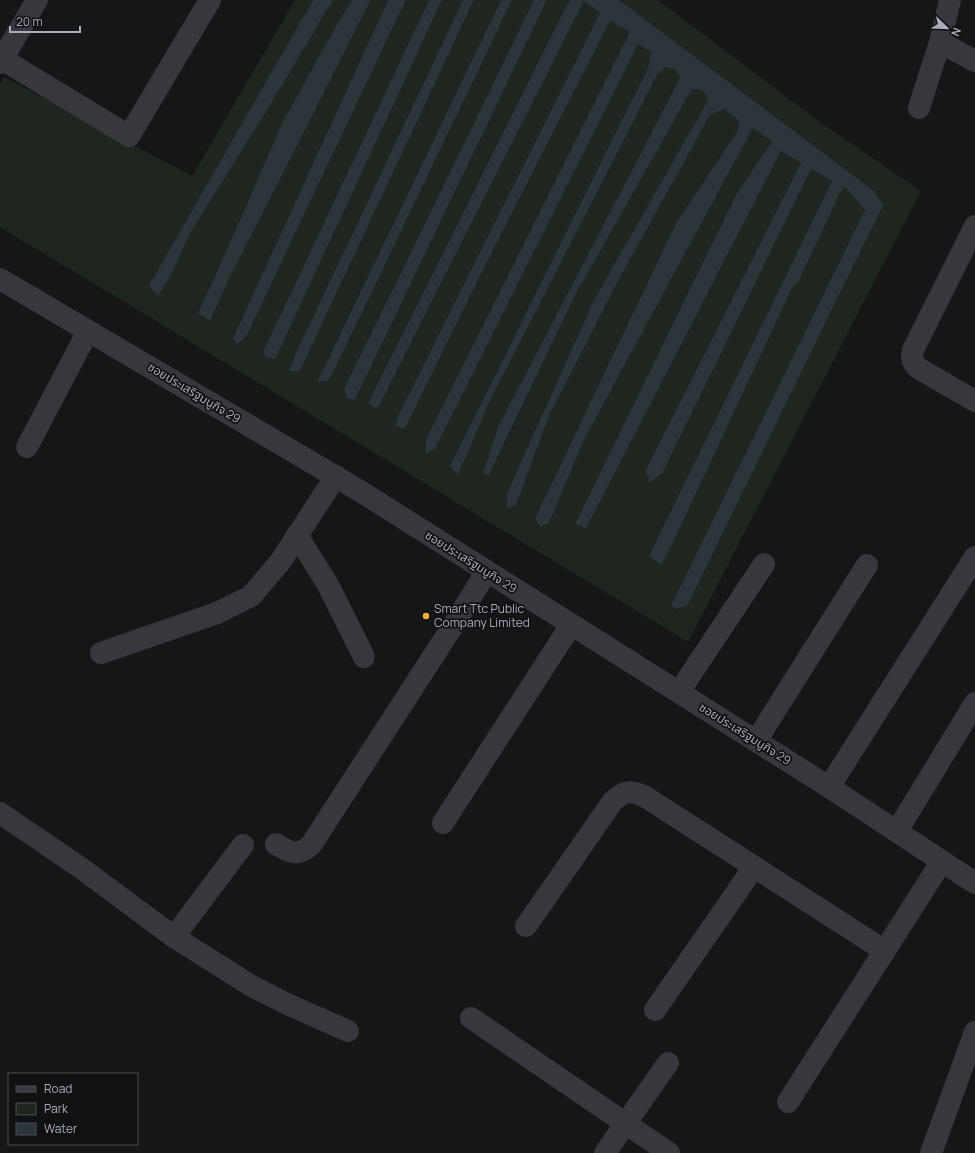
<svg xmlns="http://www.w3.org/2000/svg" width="975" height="1153" font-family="Manrope,'Noto Sans Thai',sans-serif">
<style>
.green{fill:#1e261f}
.water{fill:#2c353c}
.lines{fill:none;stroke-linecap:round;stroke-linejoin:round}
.minor{stroke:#37383d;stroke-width:22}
.poi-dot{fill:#f2b134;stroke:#111113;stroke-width:1.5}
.labels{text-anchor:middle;stroke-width:3.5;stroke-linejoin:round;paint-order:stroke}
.street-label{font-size:12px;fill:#a8adb8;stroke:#111113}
.poi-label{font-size:12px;fill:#a8adb8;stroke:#111113;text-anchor:start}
</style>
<rect width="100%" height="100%" fill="#161618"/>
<path class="green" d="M295 0H313L149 285 158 297 172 273 191 232 269 107 333 0H352L336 26 282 123 237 227 198 312 210 321 227 283 371 0H388L233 338 237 345 247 335 406 0H429L263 352 274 359 442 0H463L295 355 300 371 474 0H501L325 364 318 382 328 381 333 373 512 0H534L344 389 347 399 355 400 547 0H571L565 8 368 403 376 409 381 402 584 1 600 13 399 414 395 426 405 429 485 266 610 21 631 32 426 439 427 452 435 449 637 44 652 52 648 68 450 466 458 475 488 405 657 75 666 67 676 70 680 78 498 427 483 473 498 458 577 292 692 89 702 90 708 99 703 109 594 300 507 493 516 505 549 416 616 285 710 115 724 109 739 121 737 132 676 223 535 518 549 523 584 440 753 128 772 141 737 193 575 524 586 529 781 151 801 163 645 471 650 483 663 472 811 169 832 181 649 556 661 565 672 545 793 286 798 283 840 193 845 187 865 210 671 605 675 609 687 606 882 205 874 191 619 0H658L817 120 921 191 688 642 0 227V84L4 77 192 176Z"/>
<g class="water">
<path d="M313 0H333L269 107 191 232 172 273 158 297 149 285Z"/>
<path d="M352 0H371L227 283 210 321 198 313 237 227 282 123 336 26Z"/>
<path d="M388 0H406L247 335 237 345 233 338Z"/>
<path d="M429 0H442L275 359 266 358 263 352Z"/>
<path d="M463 0H474L300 371H289L295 355Z"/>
<path d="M501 0H512L333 373 328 381 317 382Z"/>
<path d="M534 0H547L355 400 347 399 344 389Z"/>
<path d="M571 0H619L874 191 883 205 687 606 675 609 671 605 865 210 845 187 840 193 798 283 793 286 672 545 661 565 649 556 832 181 811 169 663 472 650 483 645 471 801 163 781 151 586 529 575 524 737 193 772 141 753 128 584 440 549 523 540 527 535 518 676 223 737 132 739 121 724 109 710 115 616 285 549 416 516 505 507 508V493L594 300 703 109 708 99 702 90 692 89 577 292 489 475 483 473 498 427 680 78 676 70 666 67 657 75 488 405 458 475 450 466 648 68 651 52 638 44 435 449 426 453V439L630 32 610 21 485 266 405 429 395 426 399 414 600 13 584 1 381 402 376 409 368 403 565 8Z"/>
</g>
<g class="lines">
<g class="minor">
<path d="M940 42 975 61"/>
<path d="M2 59 129 136 210 0"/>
<path d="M0 63 37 0"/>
<path d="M919 108 940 42 950 0"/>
<path d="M975 226 913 350C911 358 912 362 918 368L975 401"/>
<path d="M0 279 360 491 829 787 975 883"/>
<path d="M27 447 88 331"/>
<path d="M297 535 328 585 364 657"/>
<path d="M101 653 217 613 251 596 280 562 336 476"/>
<path d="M679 692 764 564"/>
<path d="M756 741 867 565"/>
<path d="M829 787 975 557"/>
<path d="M0 813 81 868 174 937 250 985 287 1004 348 1031"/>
<path d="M443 823 571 625"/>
<path d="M897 831 975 703"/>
<path d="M276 844C291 853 297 857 311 845L456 621 487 571"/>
<path d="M526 926 613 801C624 791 629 790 644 796L885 951"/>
<path d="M174 937 243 845"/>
<path d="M655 1010 754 867"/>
<path d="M471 1018 669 1153"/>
<path d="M788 1102 942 861"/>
<path d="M605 1153 668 1063"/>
<path d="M931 1153 975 1032"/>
</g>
</g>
<circle class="poi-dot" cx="426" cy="616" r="4"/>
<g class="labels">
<g class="street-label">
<text transform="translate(194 393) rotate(31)" y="4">ซอยประเสริฐมนูกิจ 29</text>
<text transform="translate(471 562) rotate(32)" y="4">ซอยประเสริฐมนูกิจ 29</text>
<text transform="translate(745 734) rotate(32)" y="4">ซอยประเสริฐมนูกิจ 29</text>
</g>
<g class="poi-label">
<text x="434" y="613">Smart Ttc Public<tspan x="434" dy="14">Company Limited</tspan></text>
</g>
</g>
<rect x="8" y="1073" width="130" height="72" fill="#111113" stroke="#4d4f55"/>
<rect x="16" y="1086" width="20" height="6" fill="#37383d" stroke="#4d4f55"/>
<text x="44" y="1093" font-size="12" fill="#a8adb8">Road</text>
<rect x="16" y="1103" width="20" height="12" fill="#1e261f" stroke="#4d4f55"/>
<text x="44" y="1113" font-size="12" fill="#a8adb8">Park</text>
<rect x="16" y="1123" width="20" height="12" fill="#2c353c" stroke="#4d4f55"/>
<text x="44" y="1133" font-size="12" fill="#a8adb8">Water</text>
<g transform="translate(947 28) rotate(113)" stroke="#111113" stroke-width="3" paint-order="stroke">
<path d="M0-3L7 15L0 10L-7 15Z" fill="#a8adb8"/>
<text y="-6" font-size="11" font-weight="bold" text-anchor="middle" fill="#a8adb8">N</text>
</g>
<path d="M10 26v6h70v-6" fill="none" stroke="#a8adb8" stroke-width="2"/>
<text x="16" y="26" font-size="12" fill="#a8adb8" stroke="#111113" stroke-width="3" paint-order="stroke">20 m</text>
</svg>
